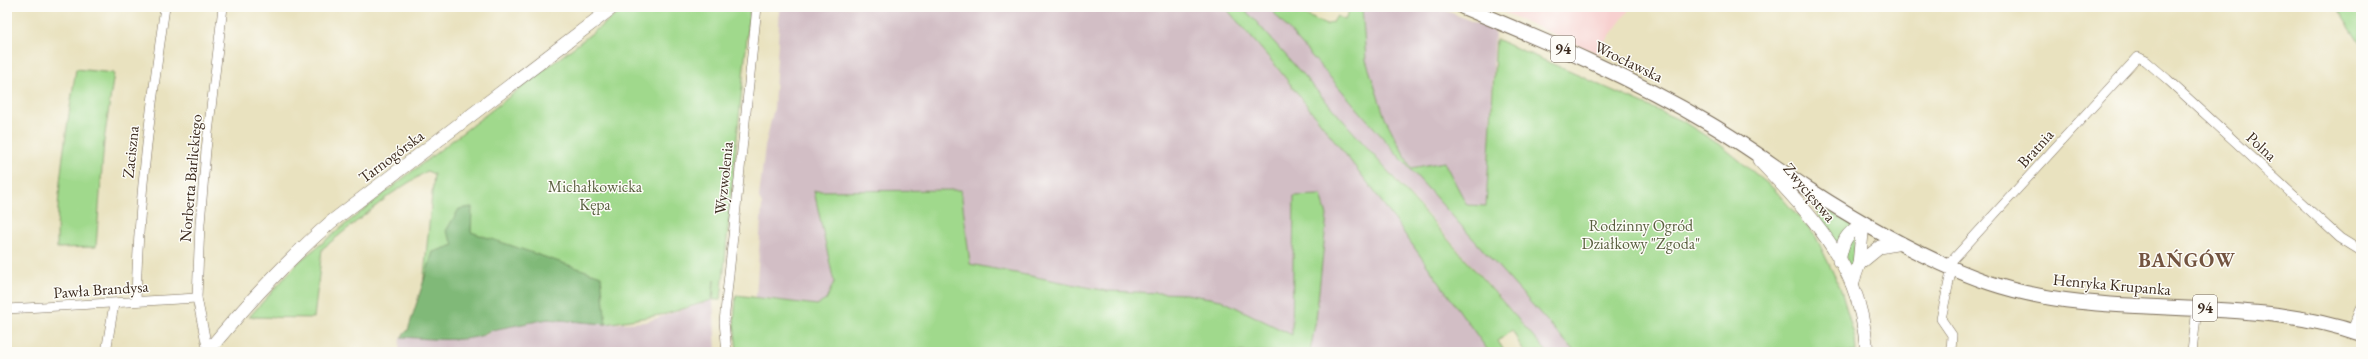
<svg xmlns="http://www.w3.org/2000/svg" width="2368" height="359" font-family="'EB Garamond',serif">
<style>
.built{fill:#f7d0cf}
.industrial{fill:#d2bec5}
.green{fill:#a0d98c;stroke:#6e8255}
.forest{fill:#80b978;stroke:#5e724b}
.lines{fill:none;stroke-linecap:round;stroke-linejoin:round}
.street-casing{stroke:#786a56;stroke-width:10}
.secondary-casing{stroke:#786a56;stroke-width:14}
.primary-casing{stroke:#786a56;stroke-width:16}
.street{stroke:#fff;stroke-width:9}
.secondary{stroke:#fff;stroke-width:13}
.primary{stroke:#fff;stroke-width:14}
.labels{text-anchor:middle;stroke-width:3;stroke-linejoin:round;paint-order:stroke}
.shield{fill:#fdfcf7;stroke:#75695f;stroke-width:1}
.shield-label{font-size:15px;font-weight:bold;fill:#3b2a1e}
.street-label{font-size:16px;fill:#3b2a1e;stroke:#fdfcf7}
.park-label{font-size:16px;fill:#595f3f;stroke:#fdfcf7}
.district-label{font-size:20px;font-weight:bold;letter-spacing:1px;fill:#735440;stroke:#fdfcf7}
</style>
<rect width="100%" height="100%" fill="#fdfcf7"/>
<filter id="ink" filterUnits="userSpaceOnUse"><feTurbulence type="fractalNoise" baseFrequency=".025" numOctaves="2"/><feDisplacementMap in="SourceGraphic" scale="8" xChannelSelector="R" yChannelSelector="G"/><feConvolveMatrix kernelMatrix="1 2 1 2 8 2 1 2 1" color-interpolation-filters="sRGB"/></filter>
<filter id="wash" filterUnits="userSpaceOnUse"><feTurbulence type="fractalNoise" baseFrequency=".012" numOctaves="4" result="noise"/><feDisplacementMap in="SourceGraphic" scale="16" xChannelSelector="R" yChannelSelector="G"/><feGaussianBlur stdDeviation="0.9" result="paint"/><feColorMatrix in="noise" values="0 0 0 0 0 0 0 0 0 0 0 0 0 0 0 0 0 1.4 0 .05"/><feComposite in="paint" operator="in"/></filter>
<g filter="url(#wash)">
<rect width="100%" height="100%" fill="#e9e2bf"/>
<path class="built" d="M1492 7H1631L1599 50V54Z"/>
<g class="industrial">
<path d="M780 7H1225L1276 67 1371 187 1489 352H1310L1316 319 1327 215 1321 196H1294L1293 336 1221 300 1186 294 1107 291 970 264 961 190 814 191 834 282 826 300 817 305 756 297 762 205 759 197 765 146 774 108Z"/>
<path d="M1241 7H1269L1403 161 1575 352H1547L1435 223Z"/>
<path d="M1360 7H1437L1495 31 1486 206 1467 205 1444 163 1411 168 1385 118 1366 60Z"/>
<path d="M713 300 716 352H399L400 337 452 339 486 335 492 330 548 319 606 324 645 322Z"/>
</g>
<g class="green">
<path d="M626 7H750L721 300H713L714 280 712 300 666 314 606 324 548 319 516 321 444 338 418 337 434 174 427 171 391 194 322 249 314 318 249 317 301 260 401 180Z"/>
<path d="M1225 7H1241L1252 17 1547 352H1524L1512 330 1498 341 1505 352H1489L1371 187 1276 66Z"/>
<path d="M1269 7H1293L1296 10 1326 25 1333 22 1337 16 1345 20 1351 7H1362L1366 60 1385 118 1411 168 1444 162 1467 205 1486 206 1496 39 1684 122 1723 147 1774 189 1816 237 1840 287 1855 338 1856 352H1575L1403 161Z"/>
<path d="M2336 7H2361V45Z"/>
<path d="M76 69 114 73 104 141 96 247 57 248C56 188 67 128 76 69Z"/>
<path d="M961 190 970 264 1107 291 1186 294 1221 300 1292 335 1294 196 1321 195 1327 215 1316 319 1310 352H737L734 322 736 295 817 305 826 300 834 282 814 191Z"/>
<path d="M1817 204 1853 225 1836 245 1814 207V204Z"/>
<path d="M1855 234V253L1850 269 1843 251Z"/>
</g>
<path class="forest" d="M472 207 471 232 601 276 606 324 548 319 492 330C474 345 424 338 401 337L408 330 433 252 454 245 446 231 459 209Z"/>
</g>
<g filter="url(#ink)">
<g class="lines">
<defs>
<g id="street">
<path d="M1948 265 2138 57 2146 61 2167 79 2340 238 2361 251"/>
<path d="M136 301C138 202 151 105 165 7"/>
<path d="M7 309 197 298"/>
<path d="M2352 330 2361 308"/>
<path d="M106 352 114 304"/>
<path d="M208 352 197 298 200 224 206 150 223 7"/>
<path d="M727 352 724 322 757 7"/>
<path d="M1951 352 1952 335 1941 319 1950 277 1955 268"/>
<path d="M2192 352 2197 308"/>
</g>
<g id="secondary">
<path d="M1759 160C1794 197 1832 236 1852 284 1860 304 1865 330 1867 352"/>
<path d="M1839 261C1843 240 1845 235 1863 223"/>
<path d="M1859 264 1880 247 1901 243"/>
<path d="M1852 284 1859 264 1863 223"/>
<path d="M207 352C246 305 285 262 331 222L613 7"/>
</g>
<path id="primary" d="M1463 7C1548 42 1631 77 1710 124 1744 144 1775 167 1808 189 1864 225 1926 261 1990 283 2108 323 2240 292 2361 334"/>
</defs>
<use href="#street" class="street-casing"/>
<use href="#secondary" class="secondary-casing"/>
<use href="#primary" class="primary-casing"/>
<use href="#street" class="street"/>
<use href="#secondary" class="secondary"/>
<use href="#primary" class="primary"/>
</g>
</g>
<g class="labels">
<g class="shield">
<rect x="1551" y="36" width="24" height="26" rx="3"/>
<rect x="2193" y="295" width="24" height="26" rx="3"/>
</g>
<g class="shield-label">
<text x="1563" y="54">94</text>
<text x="2205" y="313">94</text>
</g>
<g class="street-label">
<text transform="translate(1629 61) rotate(26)" y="6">Wrocławska</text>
<text transform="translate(2262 146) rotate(43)" y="6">Polna</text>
<text transform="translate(2035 148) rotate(-48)" y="6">Bratnia</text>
<text transform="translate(130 152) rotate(-84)" y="6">Zaciszna</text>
<text transform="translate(391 156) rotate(-37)" y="6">Tarnogórska</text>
<text transform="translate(190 178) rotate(-85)" y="6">Norberta Barlickiego</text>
<text transform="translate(723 178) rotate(-84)" y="6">Wyzwolenia</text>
<text transform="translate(1810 192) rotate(50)" y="6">Zwycięstwa</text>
<text transform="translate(2112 284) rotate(5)" y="6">Henryka Krupanka</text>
<text transform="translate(101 289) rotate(-4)" y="6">Pawła Brandysa</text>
</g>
<g class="park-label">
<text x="595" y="192">Michałkowicka<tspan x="595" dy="18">Kępa</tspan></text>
<text x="1641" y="231">Rodzinny Ogród<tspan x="1641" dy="18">Działkowy "Zgoda"</tspan></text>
</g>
<g class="district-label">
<text x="2187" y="267">BAŃGÓW</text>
</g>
</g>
<rect width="2368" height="359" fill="none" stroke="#fdfcf7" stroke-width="24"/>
</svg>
